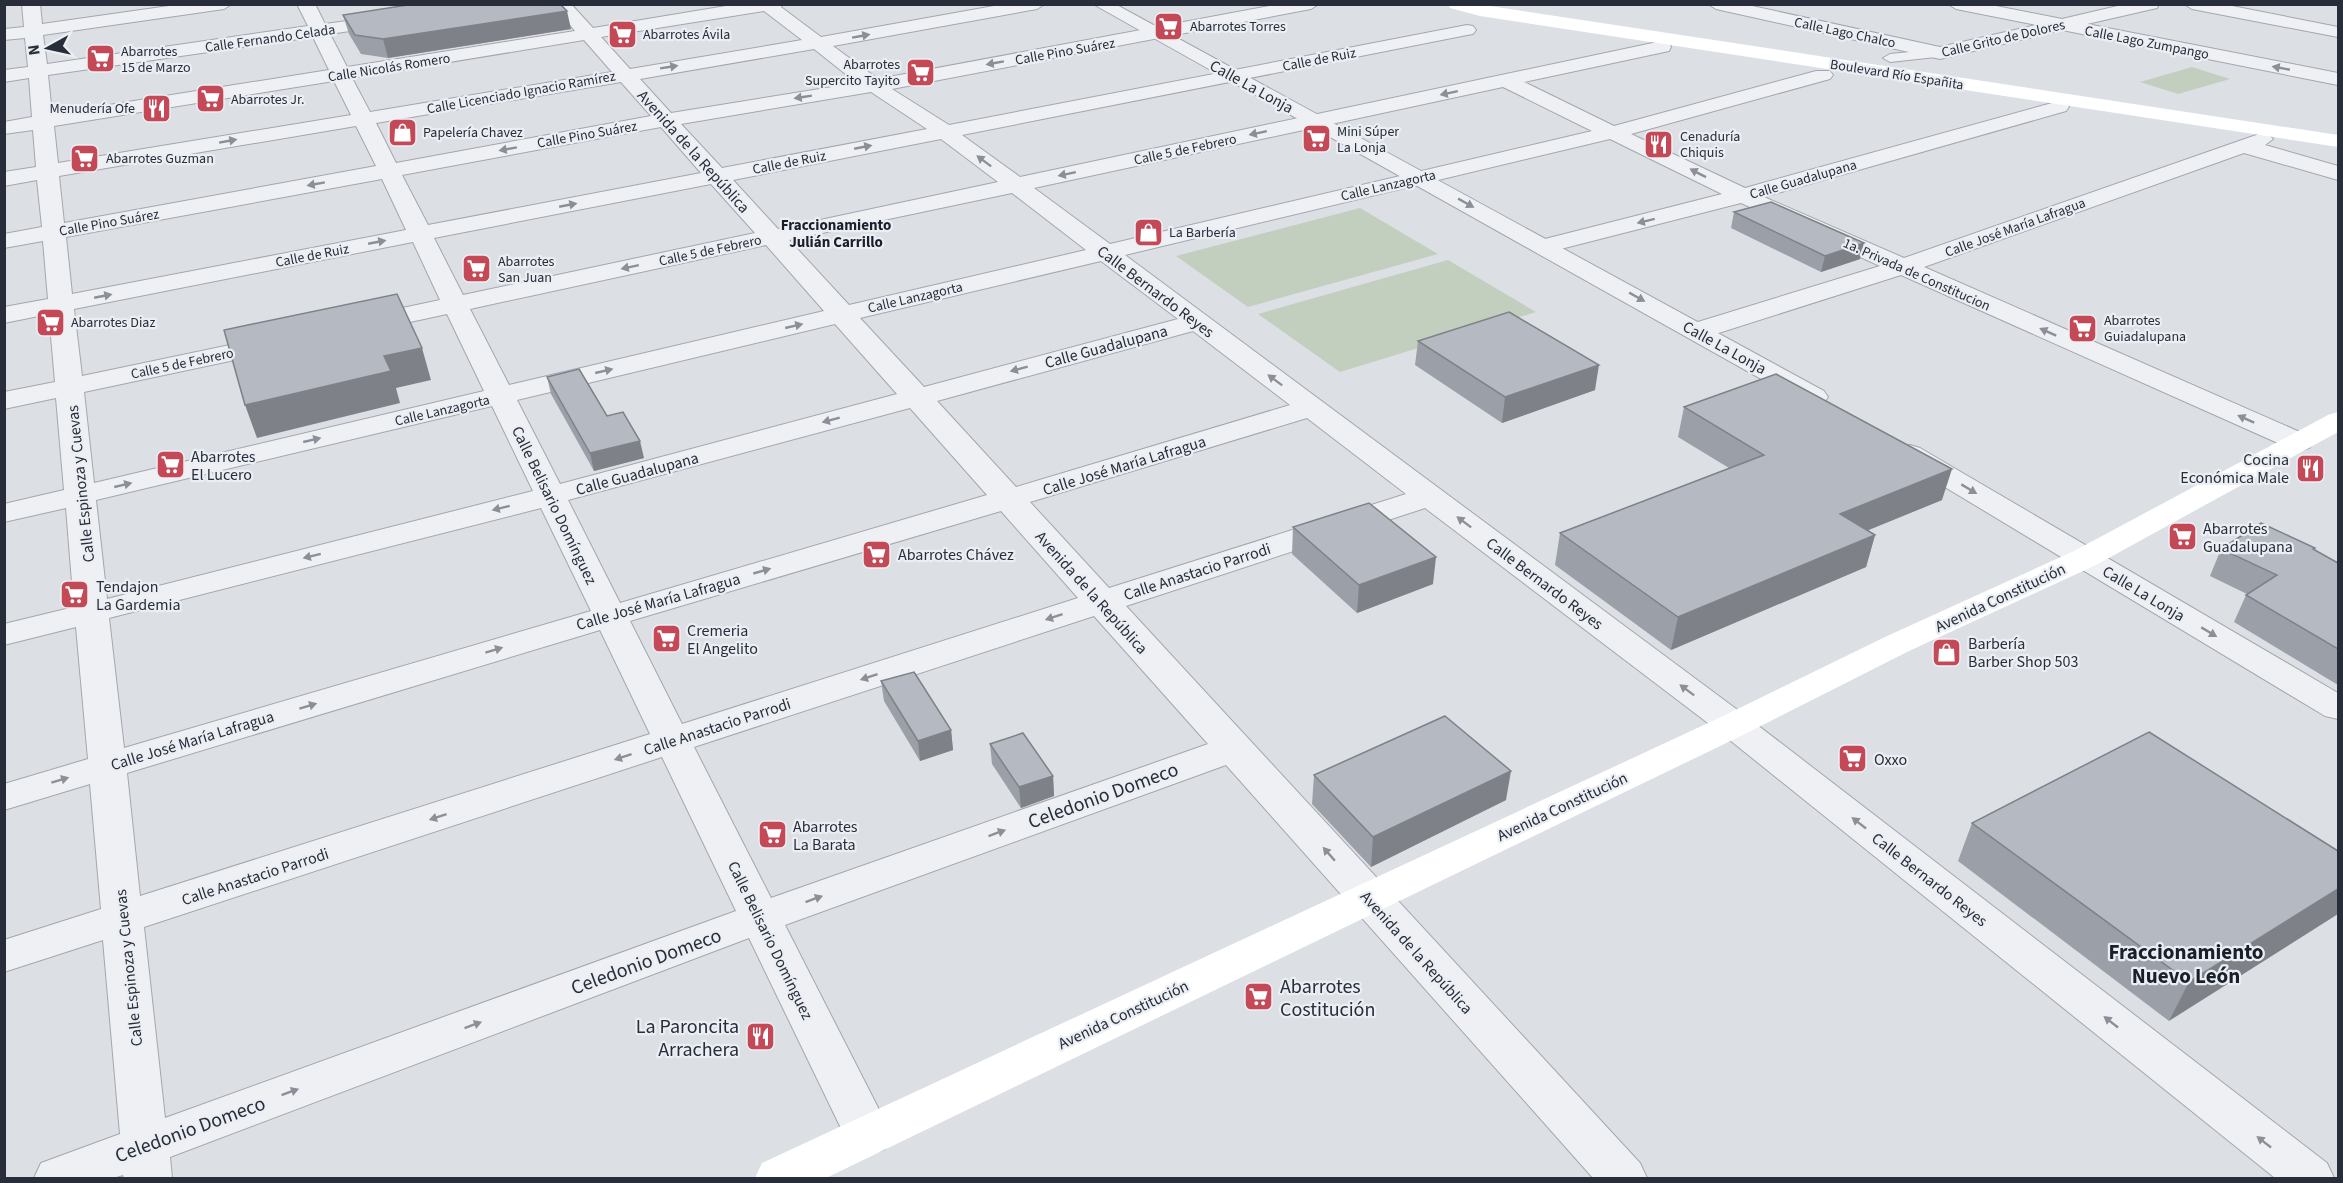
<svg xmlns="http://www.w3.org/2000/svg" width="2343" height="1183" font-family="'Source Sans 3',sans-serif">
<style>
.green{fill:#c2cfbe}
.lines{fill:none;stroke-linecap:round;stroke-linejoin:round}
.pedestrian-casing{stroke:#a2a7ae;stroke-width:2}
.minor-casing{stroke:#a2a7ae;stroke-width:2}
.tertiary-casing{stroke:#a2a7ae;stroke-width:2}
.pedestrian{fill:#eff0f4;fill-rule:evenodd}
.minor{fill:#eff0f4;fill-rule:evenodd}
.tertiary{fill:#eff0f4;fill-rule:evenodd}
.secondary{fill:#fff;fill-rule:evenodd}
.wall{fill:#9b9fa7}
.shaded-wall{fill:#7e8288}
.building{fill:#b4b9c2;stroke:#7e8288;stroke-width:1.5}
.oneway{fill:#8b8f97}
.labels{text-anchor:middle;stroke-width:4.5;stroke-linejoin:round;paint-order:stroke}
.far-poi-label{font-size:14px;fill:#272e3a;stroke:#ebeef3;text-anchor:start}
.far-street-label{font-size:14px;fill:#272e3a;stroke:#ebeef3}
.far-neighbourhood-label{font-size:15px;font-weight:bold;fill:#191f2b;stroke:#ebeef3}
.street-label{font-size:16px;fill:#272e3a;stroke:#ebeef3}
.poi-label{font-size:16px;fill:#272e3a;stroke:#ebeef3;text-anchor:start}
.near-street-label{font-size:20px;fill:#272e3a;stroke:#ebeef3}
.near-poi-label{font-size:20px;fill:#272e3a;stroke:#ebeef3;text-anchor:start}
.near-neighbourhood-label{font-size:21px;font-weight:bold;fill:#191f2b;stroke:#ebeef3}
</style>
<rect width="100%" height="100%" fill="#dce0e5"/>
<g class="green">
<path d="M2192 67 2230 79 2178 94 2140 82Z"/>
<path d="M1360 208 1438 254 1248 307 1176 256Z"/>
<path d="M1448 260 1536 312 1340 372 1258 314Z"/>
</g>
<g class="lines">
<defs>
<path id="pedestrian" d="M1940 49 1947 53 1945 56 1890 62 1883 58 1890 54Z"/>
<g id="minor">
<path d="M22 4H40L42 24 183 4H232L224 9 43 35 47 64 308 26 297 4H315L325 24 390 15 396 16 399 20 396 24 330 34 347 67 575 31 553 4H571L593 28 738 4H782L781 7 821 37 1005 4H1045L1037 9 833 46 878 79 1280 4H1319L1311 9 892 89 949 125 1467 25 1473 26 1476 30 1473 34 1467 35 962 135 1020 177 1662 41 1669 43 1671 47 1669 51 1524 82 1614 126 1816 71H1830L1833 75 1830 79 1631 134 1745 188 2052 103H2066L2069 107 2066 111 1764 197 1904 258 2262 133 2269 135 2273 139 2265 145 2338 166V180L2244 153 1924 267 2309 436 2314 442 2309 448 2299 451 2289 448 1901 275 1706 337 1697 339 1688 337 1684 331 1688 325 1880 266 1741 203 1545 253 1537 251 1533 246 1537 241 1722 194 1610 139 1125 255 1747 717 2327 1163 2334 1178H2275L1721 733 1425 508 1126 606 1640 1163 1647 1178H1593L1226 765 785 925 892 1135 885 1149 868 1155 851 1149 749 938 170 1157 172 1178H124L123 1175 113 1178H34L41 1163 120 1134 103 940 4 972V940L101 909 90 784 4 810V784L88 759 76 627 4 645V624L74 607 66 508 4 522V504L64 490 56 398 4 409V392L55 382 49 314 4 323V307L48 299 43 241 4 248V234L42 227 37 180 4 186V172L36 167 33 130 4 134V122L32 117 29 78 4 82V70L28 67 25 38 4 40V29L24 27ZM764 11 802 40 630 69 601 37ZM313 37 329 70 52 114 48 75ZM584 40 612 72 370 112 352 78ZM814 49 857 83 671 113 640 79ZM334 81 351 115 58 163 54 126ZM621 82 651 116 396 163 376 123ZM1503 87 1592 131 1110 244 1034 188ZM871 92 927 129 722 168 681 124ZM356 126 376 166 64 223 59 176ZM661 127 701 173 428 225 402 175ZM941 139 998 182 778 229 733 180ZM382 179 406 230 72 294 66 237ZM711 184 755 233 463 295 434 238ZM1012 193 1086 250 849 305 789 240ZM413 242 440 300 355 318 351 324 355 330 364 332 447 314 484 391 94 483 84 392 273 352 282 350 286 344 282 338 273 336 82 376 74 309ZM766 245 824 311 509 385 470 309ZM1101 261 1178 319 924 387 860 318ZM835 324 897 394 560 484 517 400ZM1193 331 1290 405 1016 487 937 401ZM492 406 533 491 107 599 96 500ZM910 408 987 495 620 603 568 500ZM1307 418 1406 494 1109 588 1030 502ZM541 508 591 611 124 748 109 618ZM1001 511 1078 598 682 724 630 621ZM1094 616 1208 744 771 898 694 747ZM600 630 650 734 140 896 127 773ZM662 757 736 911 165 1118 144 927Z"/>
<path d="M1708 4H1743L1940 47 2036 25 1956 9 1948 4H1986L2062 19 2126 4H2159L2157 8 2087 24 2338 73V85L2062 30 1940 59 1716 9Z"/>
<path d="M2184 4H2222L2338 27V37L2192 9Z"/>
</g>
<g id="tertiary">
<path d="M1093 4H1115L1824 391 1828 397 1824 403 1814 405 1804 403Z"/>
<path d="M1910 445 1920 448 2338 693V719L2325 716 1900 460 1895 454 1900 448Z"/>
</g>
</defs>
<use href="#pedestrian" class="pedestrian-casing"/>
<use href="#minor" class="minor-casing"/>
<use href="#tertiary" class="tertiary-casing"/>
<use href="#pedestrian" class="pedestrian"/>
<use href="#minor" class="minor"/>
<use href="#tertiary" class="tertiary"/>
<g class="secondary">
<path d="M1448 4H1477L2338 135V147L1480 16 1450 8Z"/>
<path d="M2338 412V432L2096 565 1909 651 1747 733 826 1178H755L762 1163 1721 717 1885 637 2074 551 2328 415Z"/>
</g>
</g>
<g class="wall">
<path d="M343 15 571 29 388 58 361 54 349 34Z"/>
<path d="M1734 212 1860 259 1821 272 1731 228Z"/>
<path d="M1418 341 1595 390 1502 423 1415 365Z"/>
<path d="M547 377 607 416 644 458 594 471 551 394Z"/>
<path d="M1684 407 1942 500 1868 530 1875 535 1866 567 1671 650 1555 565 1560 533 1729 468 1678 437Z"/>
<path d="M1293 527 1433 584 1357 613 1292 554Z"/>
<path d="M2315 548 2314 550 2338 563V685L2234 622 2246 595 2247 594 2210 576 2221 549Z"/>
<path d="M881 681 951 730 953 750 920 761 884 701Z"/>
<path d="M990 744 1053 776 1054 796 1021 808 992 764Z"/>
<path d="M1314 775 1506 800 1371 867 1312 804Z"/>
<path d="M1972 823 2338 851 2169 1021 1958 861Z"/>
</g>
<g class="shaded-wall">
<path d="M567 11 571 29 388 58 383 39Z"/>
<path d="M1864 243 1860 259 1821 272 1825 256Z"/>
<path d="M422 348 431 380 396 388 400 403 257 438 245 405 384 356Z"/>
<path d="M1599 365 1595 390 1502 423 1505 397Z"/>
<path d="M640 441 644 458 594 471 590 453Z"/>
<path d="M1952 469 1942 500 1832 545 1840 514Z"/>
<path d="M1875 535 1866 567 1671 650 1678 617Z"/>
<path d="M1436 557 1433 584 1357 613 1359 585Z"/>
<path d="M951 730 953 750 920 761 918 741Z"/>
<path d="M1511 771 1506 800 1371 867 1373 837Z"/>
<path d="M1053 776 1054 796 1021 808 1019 787Z"/>
<path d="M2338 889V914L2169 1021 2189 982Z"/>
</g>
<g class="building">
<path d="M414 4H560L567 11 383 39 355 35 343 15Z"/>
<path d="M1771 202 1864 243 1825 256 1734 212Z"/>
<path d="M397 294 422 348 384 356 391 371 245 405 224 330Z"/>
<path d="M1509 312 1599 365 1505 397 1418 341Z"/>
<path d="M579 369 607 416 623 412 640 441 590 453 547 377Z"/>
<path d="M1776 374 1952 469 1840 514 1875 535 1678 617 1560 533 1764 455 1684 407Z"/>
<path d="M1369 503 1436 557 1359 585 1293 527Z"/>
<path d="M2261 523 2315 548 2313 549 2338 563V649L2246 595 2277 575 2221 549Z"/>
<path d="M914 672 951 730 918 741 881 681Z"/>
<path d="M1445 716 1511 771 1373 837 1314 775Z"/>
<path d="M2149 732 2338 851V889L2189 982 1972 823Z"/>
<path d="M1023 733 1053 776 1019 787 990 744Z"/>
</g>
<defs><path id="oneway-solid" d="M-6-.8H1V-3.2L6.5 0L1 3.2V.8H-6Z" transform="scale(1.5)"/></defs>
<g class="oneway">
<use href="#oneway-solid" transform="translate(861 36) rotate(-10)"/>
<use href="#oneway-solid" transform="translate(995 63) rotate(170)"/>
<use href="#oneway-solid" transform="translate(669 67) rotate(-9)"/>
<use href="#oneway-solid" transform="translate(2281 68) rotate(-169)"/>
<use href="#oneway-solid" transform="translate(1449 93) rotate(168)"/>
<use href="#oneway-solid" transform="translate(803 97) rotate(171)"/>
<use href="#oneway-solid" transform="translate(1258 133) rotate(168)"/>
<use href="#oneway-solid" transform="translate(228 141) rotate(-10)"/>
<use href="#oneway-solid" transform="translate(863 147) rotate(-11)"/>
<use href="#oneway-solid" transform="translate(508 149) rotate(170)"/>
<use href="#oneway-solid" transform="translate(984 161) rotate(-143)"/>
<use href="#oneway-solid" transform="translate(1698 173) rotate(-153)"/>
<use href="#oneway-solid" transform="translate(1067 174) rotate(168)"/>
<use href="#oneway-solid" transform="translate(316 184) rotate(170)"/>
<use href="#oneway-solid" transform="translate(1466 203) rotate(29)"/>
<use href="#oneway-solid" transform="translate(568 205) rotate(-11)"/>
<use href="#oneway-solid" transform="translate(1646 221) rotate(166)"/>
<use href="#oneway-solid" transform="translate(377 242) rotate(-11)"/>
<use href="#oneway-solid" transform="translate(630 267) rotate(168)"/>
<use href="#oneway-solid" transform="translate(103 296) rotate(-11)"/>
<use href="#oneway-solid" transform="translate(1637 297) rotate(29)"/>
<use href="#oneway-solid" transform="translate(794 326) rotate(-13)"/>
<use href="#oneway-solid" transform="translate(2048 332) rotate(-156)"/>
<use href="#oneway-solid" transform="translate(1019 369) rotate(165)"/>
<use href="#oneway-solid" transform="translate(604 371) rotate(-13)"/>
<use href="#oneway-solid" transform="translate(1275 380) rotate(-143)"/>
<use href="#oneway-solid" transform="translate(2246 419) rotate(-156)"/>
<use href="#oneway-solid" transform="translate(831 420) rotate(165)"/>
<use href="#oneway-solid" transform="translate(312 440) rotate(-13)"/>
<use href="#oneway-solid" transform="translate(123 485) rotate(-13)"/>
<use href="#oneway-solid" transform="translate(1969 489) rotate(31)"/>
<use href="#oneway-solid" transform="translate(501 508) rotate(166)"/>
<use href="#oneway-solid" transform="translate(1464 522) rotate(-143)"/>
<use href="#oneway-solid" transform="translate(312 556) rotate(166)"/>
<use href="#oneway-solid" transform="translate(762 571) rotate(-16)"/>
<use href="#oneway-solid" transform="translate(1054 617) rotate(162)"/>
<use href="#oneway-solid" transform="translate(2209 632) rotate(31)"/>
<use href="#oneway-solid" transform="translate(494 650) rotate(-17)"/>
<use href="#oneway-solid" transform="translate(869 677) rotate(162)"/>
<use href="#oneway-solid" transform="translate(1687 690) rotate(-143)"/>
<use href="#oneway-solid" transform="translate(308 706) rotate(-17)"/>
<use href="#oneway-solid" transform="translate(623 757) rotate(162)"/>
<use href="#oneway-solid" transform="translate(60 780) rotate(-17)"/>
<use href="#oneway-solid" transform="translate(438 817) rotate(162)"/>
<use href="#oneway-solid" transform="translate(1859 823) rotate(-142)"/>
<use href="#oneway-solid" transform="translate(997 833) rotate(-20)"/>
<use href="#oneway-solid" transform="translate(1329 854) rotate(-131)"/>
<use href="#oneway-solid" transform="translate(814 899) rotate(-20)"/>
<use href="#oneway-solid" transform="translate(2111 1022) rotate(-142)"/>
<use href="#oneway-solid" transform="translate(473 1025) rotate(-20)"/>
<use href="#oneway-solid" transform="translate(290 1092) rotate(-20)"/>
<use href="#oneway-solid" transform="translate(2264 1142) rotate(-142)"/>
</g>
<defs>
<symbol id="supermarket-square" viewBox="-11 -11 22 22"><rect x="-9" y="-9" width="18" height="18" rx="4" fill="#c44856" stroke="#ebeef3"/><path d="M-6-5.5h2.5l.6 2H6L4.5 2H-2.5L-4.4-4H-6ZM-1.5 3.2a1.3 1.3 0 1 0 .1 0ZM3 3.2a1.3 1.3 0 1 0 .1 0Z" fill="#fff"/></symbol>
<symbol id="restaurant-square" viewBox="-11 -11 22 22"><rect x="-9" y="-9" width="18" height="18" rx="4" fill="#c44856" stroke="#ebeef3"/><path d="M-5-6h1v4h1v-4h1v4h1v-4h1v5L-1.5 .5V6h-2V.5L-5-1ZM5-6V6H3V1.5H1.5Q1.5-4 5-6Z" fill="#fff"/></symbol>
<symbol id="shop-square" viewBox="-11 -11 22 22"><rect x="-9" y="-9" width="18" height="18" rx="4" fill="#c44856" stroke="#ebeef3"/><path d="M-5-2.5h2.3a2.7 3.5 0 0 1 5.4 0H5L5.5 6h-11ZM-1.5-2.5h3a1.5 2.3 0 0 0-3 0Z" fill="#fff"/></symbol>
</defs>
<g fill-rule="evenodd">
<use href="#supermarket-square" x="1152" y="10" width="33" height="33"/>
<use href="#supermarket-square" x="606" y="18" width="33" height="33"/>
<use href="#supermarket-square" x="84" y="42" width="33" height="33"/>
<use href="#supermarket-square" x="904" y="56" width="33" height="33"/>
<use href="#supermarket-square" x="194" y="82" width="33" height="33"/>
<use href="#restaurant-square" x="140" y="92" width="33" height="33"/>
<use href="#shop-square" x="386" y="116" width="33" height="33"/>
<use href="#supermarket-square" x="1300" y="122" width="33" height="33"/>
<use href="#restaurant-square" x="1642" y="128" width="33" height="33"/>
<use href="#supermarket-square" x="68" y="142" width="33" height="33"/>
<use href="#shop-square" x="1132" y="216" width="33" height="33"/>
<use href="#supermarket-square" x="460" y="252" width="33" height="33"/>
<use href="#supermarket-square" x="34" y="306" width="33" height="33"/>
<use href="#supermarket-square" x="2066" y="312" width="33" height="33"/>
<use href="#supermarket-square" x="154" y="448" width="33" height="33"/>
<use href="#restaurant-square" x="2294" y="452" width="33" height="33"/>
<use href="#supermarket-square" x="2166" y="520" width="33" height="33"/>
<use href="#supermarket-square" x="860" y="538" width="33" height="33"/>
<use href="#supermarket-square" x="58" y="578" width="33" height="33"/>
<use href="#supermarket-square" x="650" y="622" width="33" height="33"/>
<use href="#shop-square" x="1930" y="636" width="33" height="33"/>
<use href="#supermarket-square" x="1836" y="742" width="33" height="33"/>
<use href="#supermarket-square" x="756" y="818" width="33" height="33"/>
<use href="#supermarket-square" x="1242" y="980" width="33" height="33"/>
<use href="#restaurant-square" x="744" y="1020" width="33" height="33"/>
</g>
<g class="labels">
<g class="far-poi-label">
<text x="1190" y="31">Abarrotes Torres</text>
<text x="643" y="39">Abarrotes Ávila</text>
<text x="121" y="56">Abarrotes<tspan x="121" dy="16">15 de Marzo</tspan></text>
<text x="900" y="69" text-anchor="end">Abarrotes<tspan x="900" dy="16">Supercito Tayito</tspan></text>
<text x="231" y="104">Abarrotes Jr.</text>
<text x="135" y="113" text-anchor="end">Menudería Ofe</text>
<text x="1337" y="136">Mini Súper<tspan x="1337" dy="16">La Lonja</tspan></text>
<text x="423" y="137">Papelería Chavez</text>
<text x="1680" y="141">Cenaduría<tspan x="1680" dy="16">Chiquis</tspan></text>
<text x="106" y="163">Abarrotes Guzman</text>
<text x="1169" y="237">La Barbería</text>
<text x="498" y="266">Abarrotes<tspan x="498" dy="16">San Juan</tspan></text>
<text x="2104" y="325">Abarrotes<tspan x="2104" dy="16">Guiadalupana</tspan></text>
<text x="71" y="327">Abarrotes Diaz</text>
</g>
<g class="far-street-label">
<text transform="translate(1845 32) rotate(12)" y="5">Calle Lago Chalco</text>
<text transform="translate(270 38) rotate(-8)" y="5">Calle Fernando Celada</text>
<text transform="translate(2003 38) rotate(-13)" y="5">Calle Grito de Dolores</text>
<text transform="translate(2147 42) rotate(11)" y="5">Calle Lago Zumpango</text>
<text transform="translate(1065 51) rotate(-10)" y="5">Calle Pino Suárez</text>
<text transform="translate(1319 59) rotate(-11)" y="5">Calle de Ruiz</text>
<text transform="translate(389 67) rotate(-9)" y="5">Calle Nicolás Romero</text>
<text transform="translate(1897 74) rotate(9)" y="5">Boulevard Río Españita</text>
<text transform="translate(521 92) rotate(-10)" y="5">Calle Licenciado Ignacio Ramírez</text>
<text transform="translate(587 134) rotate(-10)" y="5">Calle Pino Suárez</text>
<text transform="translate(1185 149) rotate(-12)" y="5">Calle 5 de Febrero</text>
<text transform="translate(789 162) rotate(-11)" y="5">Calle de Ruiz</text>
<text transform="translate(1803 179) rotate(-16)" y="5">Calle Guadalupana</text>
<text transform="translate(1388 185) rotate(-13)" y="5">Calle Lanzagorta</text>
<text transform="translate(109 222) rotate(-10)" y="5">Calle Pino Suárez</text>
<text transform="translate(2015 227) rotate(-20)" y="5">Calle José María Lafragua</text>
<text transform="translate(710 250) rotate(-12)" y="5">Calle 5 de Febrero</text>
<text transform="translate(312 255) rotate(-11)" y="5">Calle de Ruiz</text>
<text transform="translate(1917 274) rotate(24)" y="5">1a. Privada de Constitucion</text>
<text transform="translate(915 297) rotate(-13)" y="5">Calle Lanzagorta</text>
<text transform="translate(182 363) rotate(-12)" y="5">Calle 5 de Febrero</text>
<text transform="translate(442 410) rotate(-13)" y="5">Calle Lanzagorta</text>
</g>
<g class="far-neighbourhood-label">
<text x="836" y="230">Fraccionamiento<tspan x="836" dy="17">Julián Carrillo</tspan></text>
</g>
<g class="street-label">
<text transform="translate(1252 86) rotate(29)" y="6">Calle La Lonja</text>
<text transform="translate(694 151) rotate(48)" y="6">Avenida de la República</text>
<text transform="translate(1156 291) rotate(37)" y="6">Calle Bernardo Reyes</text>
<text transform="translate(1106 346) rotate(-15)" y="6">Calle Guadalupana</text>
<text transform="translate(1725 347) rotate(29)" y="6">Calle La Lonja</text>
<text transform="translate(1124 465) rotate(-17)" y="6">Calle José María Lafragua</text>
<text transform="translate(637 473) rotate(-15)" y="6">Calle Guadalupana</text>
<text transform="translate(80 484) rotate(-96)" y="6">Calle Espinoza y Cuevas</text>
<text transform="translate(555 505) rotate(64)" y="6">Calle Belisario Domínguez</text>
<text transform="translate(1197 571) rotate(-18)" y="6">Calle Anastacio Parrodi</text>
<text transform="translate(1545 583) rotate(37)" y="6">Calle Bernardo Reyes</text>
<text transform="translate(1092 592) rotate(48)" y="6">Avenida de la República</text>
<text transform="translate(2144 593) rotate(31)" y="6">Calle La Lonja</text>
<text transform="translate(2000 597) rotate(-25)" y="6">Avenida Constitución</text>
<text transform="translate(658 601) rotate(-16)" y="6">Calle José María Lafragua</text>
<text transform="translate(717 726) rotate(-18)" y="6">Calle Anastacio Parrodi</text>
<text transform="translate(192 740) rotate(-17)" y="6">Calle José María Lafragua</text>
<text transform="translate(1562 806) rotate(-25)" y="6">Avenida Constitución</text>
<text transform="translate(255 876) rotate(-18)" y="6">Calle Anastacio Parrodi</text>
<text transform="translate(1930 879) rotate(38)" y="6">Calle Bernardo Reyes</text>
<text transform="translate(771 940) rotate(64)" y="6">Calle Belisario Domínguez</text>
<text transform="translate(1417 952) rotate(48)" y="6">Avenida de la República</text>
<text transform="translate(128 968) rotate(-96)" y="6">Calle Espinoza y Cuevas</text>
<text transform="translate(1123 1014) rotate(-25)" y="6">Avenida Constitución</text>
</g>
<g class="poi-label">
<text x="191" y="462">Abarrotes<tspan x="191" dy="18">El Lucero</tspan></text>
<text x="2289" y="465" text-anchor="end">Cocina<tspan x="2289" dy="18">Económica Male</tspan></text>
<text x="2203" y="534">Abarrotes<tspan x="2203" dy="18">Guadalupana</tspan></text>
<text x="898" y="560">Abarrotes Chávez</text>
<text x="96" y="592">Tendajon<tspan x="96" dy="18">La Gardemia</tspan></text>
<text x="687" y="636">Cremeria<tspan x="687" dy="18">El Angelito</tspan></text>
<text x="1968" y="649">Barbería<tspan x="1968" dy="18">Barber Shop 503</tspan></text>
<text x="1874" y="765">Oxxo</text>
<text x="793" y="832">Abarrotes<tspan x="793" dy="18">La Barata</tspan></text>
</g>
<g class="near-street-label">
<text transform="translate(1103 795) rotate(-20)" y="7">Celedonio Domeco</text>
<text transform="translate(646 961) rotate(-20)" y="7">Celedonio Domeco</text>
<text transform="translate(190 1129) rotate(-20)" y="7">Celedonio Domeco</text>
</g>
<g class="near-poi-label">
<text x="1280" y="993">Abarrotes<tspan x="1280" dy="23">Costitución</tspan></text>
<text x="739" y="1033" text-anchor="end">La Paroncita<tspan x="739" dy="23">Arrachera</tspan></text>
</g>
<g class="near-neighbourhood-label">
<text x="2186" y="959">Fraccionamiento<tspan x="2186" dy="24">Nuevo León</tspan></text>
</g>
</g>
<rect width="2343" height="1183" fill="none" stroke="#272e3a" stroke-width="12"/>
<g transform="translate(48 48) rotate(262)" stroke="#ebeef3" stroke-width="4.5" paint-order="stroke">
<path d="M0-4.5L10 22L0 15L-10 22Z" fill="#272e3a"/>
<text y="-9" font-size="16" font-weight="bold" text-anchor="middle" fill="#272e3a">N</text>
</g>
</svg>
